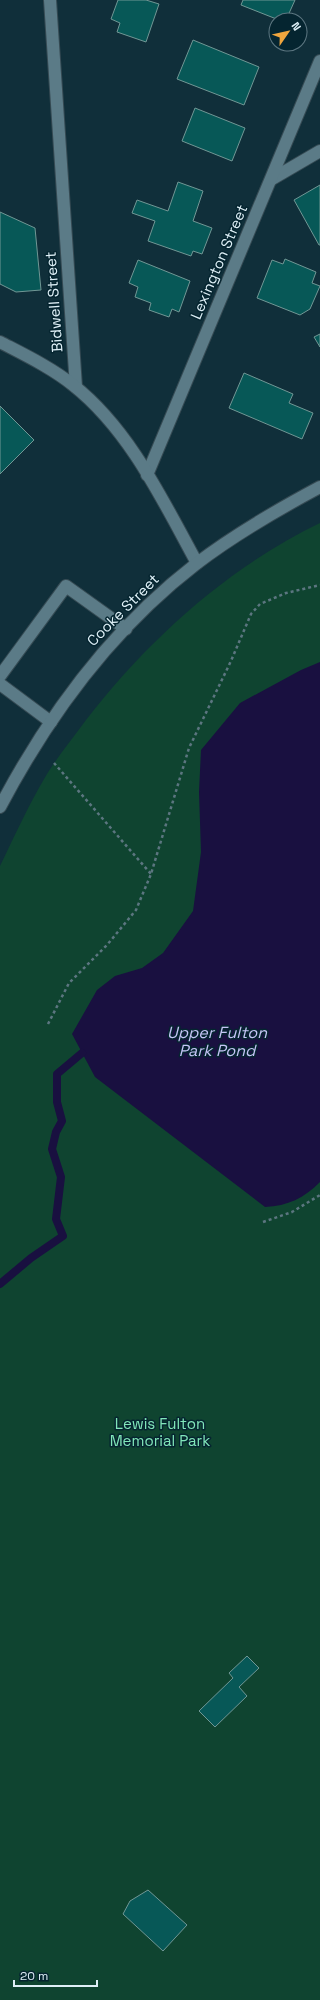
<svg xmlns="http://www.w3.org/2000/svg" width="320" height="2000" font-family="'Space Grotesk',sans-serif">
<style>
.green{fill:#0f4430}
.water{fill:#191040}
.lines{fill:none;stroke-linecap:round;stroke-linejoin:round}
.stream{stroke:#191040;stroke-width:8}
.building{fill:#075857;stroke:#719795}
.lane-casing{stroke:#364b54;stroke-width:14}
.street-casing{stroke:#364b54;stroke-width:14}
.secondary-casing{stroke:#364b54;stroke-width:14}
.path{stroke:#5c7680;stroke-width:2.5;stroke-dasharray:3 3;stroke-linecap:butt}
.lane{stroke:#5b7b87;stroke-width:12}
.street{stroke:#5b7b87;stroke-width:12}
.secondary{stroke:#5b7b87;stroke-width:12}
.labels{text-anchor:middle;stroke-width:3;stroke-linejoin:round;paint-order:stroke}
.street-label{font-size:15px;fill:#dff0f7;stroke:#052530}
.park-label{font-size:15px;fill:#81e6b9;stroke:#052530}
.water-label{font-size:16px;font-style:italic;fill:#c5c4f6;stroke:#052530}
</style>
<rect width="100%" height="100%" fill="#102f3a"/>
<path class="green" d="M320 523V2000H0V866C15 835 29 804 47 774 58 756 73 738 86 720 148 640 227 568 320 523Z"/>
<path class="water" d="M320 662V1182C304 1198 288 1206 265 1207L95 1077 72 1034 97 990 115 976 142 968 163 953 193 911 201 852 199 792 201 750 240 703 301 670Z"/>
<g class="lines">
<path class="stream" d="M0 1284 31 1258 63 1236 56 1219 61 1177 52 1149 56 1132 62 1121 57 1102V1074L82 1053"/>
</g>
<g class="building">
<path d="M118 0H146L159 4 146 42 117 32 120 23 111 19Z"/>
<path d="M243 0H295L286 20H279L241 5Z"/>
<path d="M193 40 259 67 244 105 177 79Z"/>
<path d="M195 108 245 128 232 161 182 141Z"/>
<path d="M178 182 203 191 193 221 212 228 202 254 193 251 191 256 148 241 155 221 132 213 137 200 168 211Z"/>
<path d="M320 185V245H319L294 200Z"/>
<path d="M0 212 35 228 41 290 16 292 0 284Z"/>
<path d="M285 259 316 272 312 283 320 286 310 309 300 315 257 298 272 260 283 264Z"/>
<path d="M138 260 190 281 179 312 172 309 169 317 149 310 151 303 135 297 138 287 129 283Z"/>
<path d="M320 334V347L314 337Z"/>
<path d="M244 373 293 394 289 403 313 413 302 439 229 408Z"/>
<path d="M0 406 34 440 0 474Z"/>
<path d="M247 1656 259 1668 239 1687 247 1696 215 1727 199 1711 233 1678 229 1673Z"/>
<path d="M148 1890 187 1925 163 1951 123 1914 130 1901Z"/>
</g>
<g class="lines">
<defs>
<g id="lane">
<path d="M0 676 66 586 126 629"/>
<path d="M0 684 51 722"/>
</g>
<g id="street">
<path d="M50 0 76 387"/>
<path d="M272 179 320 151"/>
<path d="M147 475 320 61"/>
</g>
<g id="secondary">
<path d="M0 342C25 355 52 368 73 385 130 430 163 501 197 563"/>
<path d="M0 807C49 714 113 628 196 564 235 534 277 510 320 487"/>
</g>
</defs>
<use href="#lane" class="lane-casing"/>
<use href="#street" class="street-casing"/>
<use href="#secondary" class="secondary-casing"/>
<g class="path">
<path d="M54 763 151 874"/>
<path d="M48 1024 69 983 107 945 136 910 151 874 189 748 231 661 251 614 260 604 286 593 320 585"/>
<path d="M263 1222 292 1212 320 1195"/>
</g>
<use href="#lane" class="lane"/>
<use href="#street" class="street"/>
<use href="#secondary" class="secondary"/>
</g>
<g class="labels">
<g class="street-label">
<text transform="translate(219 262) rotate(-67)" y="5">Lexington Street</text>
<text transform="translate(54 302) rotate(-94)" y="5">Bidwell Street</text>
<text transform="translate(123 610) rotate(-45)" y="5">Cooke Street</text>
</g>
<g class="park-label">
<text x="160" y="1429">Lewis Fulton<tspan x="160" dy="17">Memorial Park</tspan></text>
</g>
<g class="water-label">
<text x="217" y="1038">Upper Fulton<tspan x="217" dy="18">Park Pond</tspan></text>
</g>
</g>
<g transform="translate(288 32) rotate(56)"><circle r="19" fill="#052530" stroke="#5c7680"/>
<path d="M0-3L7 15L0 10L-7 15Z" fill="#f0a63e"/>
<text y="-6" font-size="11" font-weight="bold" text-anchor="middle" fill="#dff0f7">N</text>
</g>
<path d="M14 1980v6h83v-6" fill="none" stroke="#dff0f7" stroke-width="2"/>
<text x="20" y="1980" font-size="12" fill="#dff0f7" stroke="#052530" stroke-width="3" paint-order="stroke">20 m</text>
</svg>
